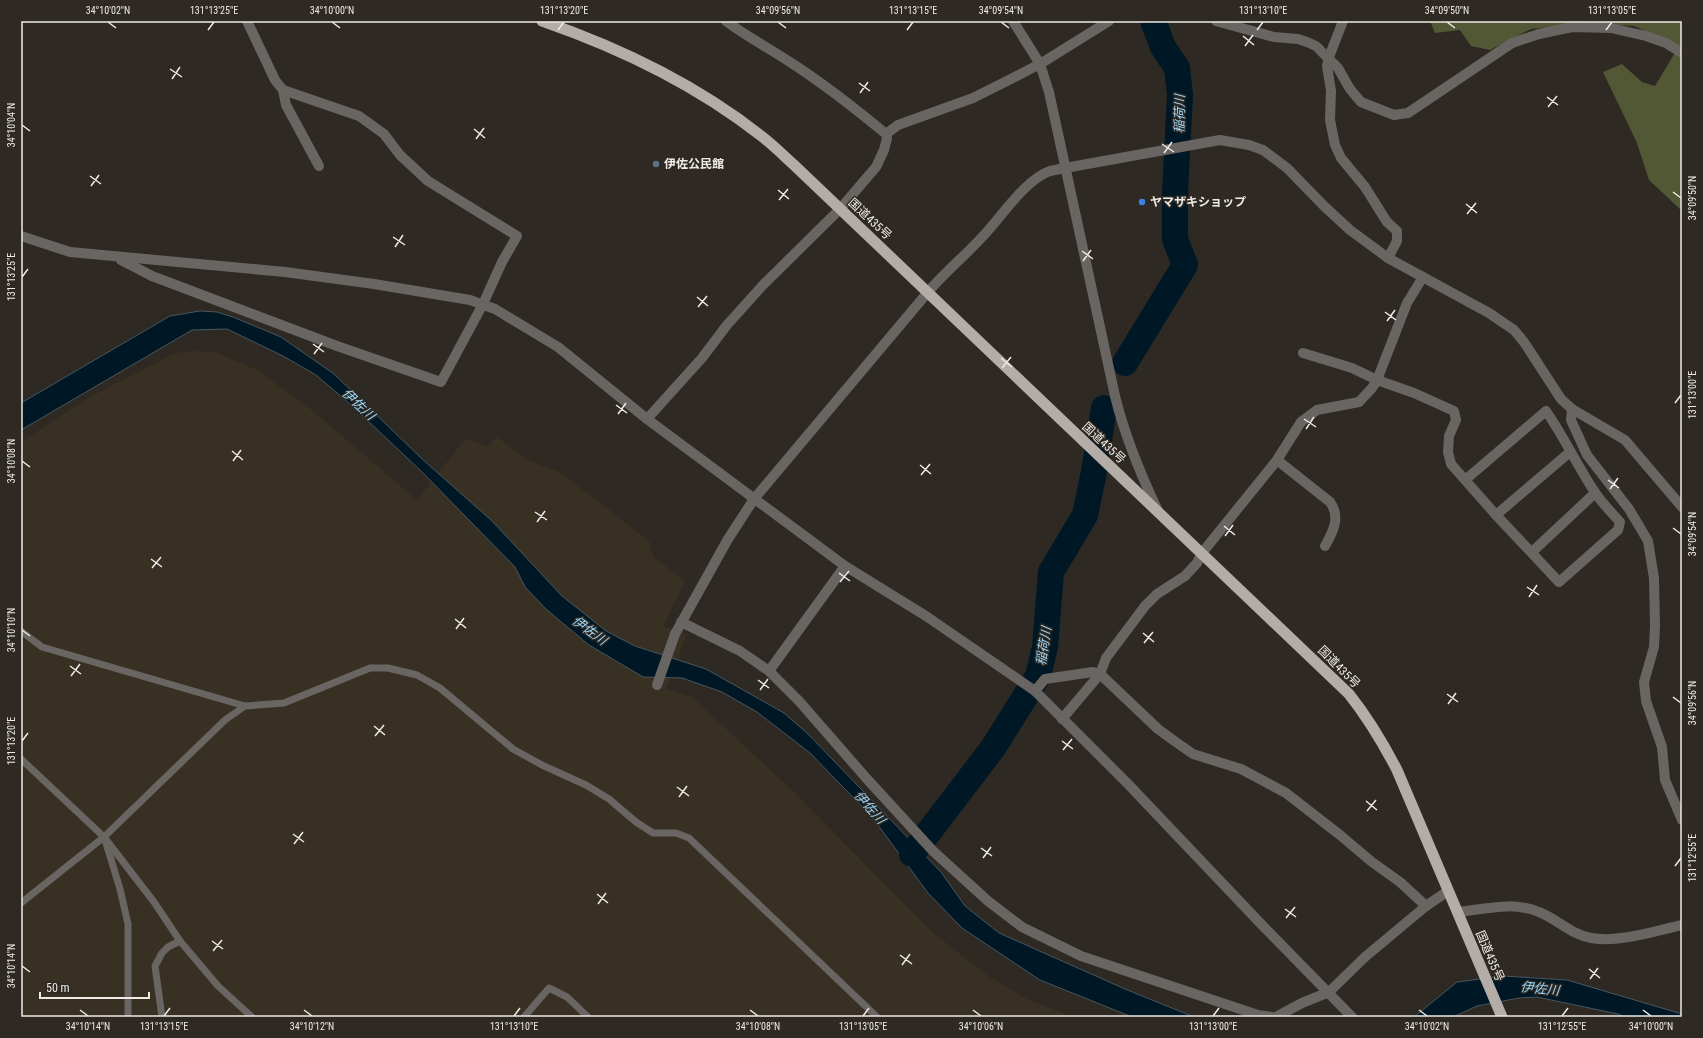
<svg xmlns="http://www.w3.org/2000/svg" width="1703" height="1038" font-family="'Roboto Condensed','Noto Sans JP',sans-serif">
<style>
.built{fill:#393024}
.forest{fill:#525735}
.water{fill:#001825;stroke:#47575f}
.lines{fill:none;stroke-linecap:round;stroke-linejoin:round}
.river{stroke:#001825;stroke-width:26}
.service{stroke:#696562;stroke-width:7}
.minor{stroke:#696562;stroke-width:10}
.tertiary{stroke:#696562;stroke-width:10}
.trunk{stroke:#b4aca6;stroke-width:11}
.ticks{fill:none;stroke:#eeeae6;stroke-width:1.5}
.service-dot{fill:#5c6f8a;stroke:#2e2922;stroke-width:1.5}
.shop-dot{fill:#3f7fe0;stroke:#2e2922;stroke-width:1.5}
.labels{text-anchor:middle;stroke-width:3;stroke-linejoin:round;paint-order:stroke}
.poi-label{font-size:12px;font-weight:bold;fill:#eeeae6;stroke:#2e2922;text-anchor:start}
.street-label{font-size:12px;fill:#eeeae6;stroke:#2e2922}
.water-label{font-size:13px;font-style:italic;fill:#9ad8fc;stroke:#2e2922}
.neatline{fill:none;stroke:#eeeae6;stroke-width:1.5}
.ticks-label{font-size:10px;text-anchor:middle;fill:#eeeae6}
</style>
<rect width="100%" height="100%" fill="#2e2922"/>
<path class="built" d="M197 351 215 352 257 370 307 406 417 500 465 439 488 446 497 437 528 460 560 472 649 541 653 557 685 581 663 626 687 634 666 689 692 697 792 790 932 932 988 976 1029 1000 1073 1017H21V442L86 399 175 353Z"/>
<path class="forest" d="M1430 21H1682V211L1649 180 1637 143 1603 72 1622 64 1642 82 1655 86 1679 46 1634 26 1586 23 1531 29 1490 50 1471 46 1460 30 1435 33Z"/>
<g class="water">
<path d="M200 311 217 312 233 317 281 337 334 374 421 458 492 521 562 596 606 631 635 646 706 669 784 713 808 734 941 872 965 906 999 933 1125 989 1194 1017H1132L1040 980 962 928 928 893 872 817 810 753 757 712 722 692 682 678 643 677 589 645 547 610 525 587 515 567 422 472 350 404 316 375 283 356 227 329 192 330 21 430V403L170 316Z"/>
<path d="M1504 976 1567 980 1682 1014V1017H1626L1618 1014 1537 997 1519 998 1477 1006 1453 1017H1414L1457 982Z"/>
</g>
<g class="lines">
<g class="river">
<path d="M1125 363 1185 265 1175 239V193L1180 95 1177 68 1163 47 1153 21"/>
<path d="M912 854 993 748 1038 676 1045 647 1051 572 1085 515 1094 472 1104 408"/>
</g>
<g class="service">
<path d="M21 631 42 647 245 706 225 720 104 837 21 903"/>
<path d="M245 706 284 703 370 668H388L417 675 440 688 513 749 542 765 586 785 609 799 636 822 653 833H676L689 838 877 1017"/>
<path d="M21 759 104 837 154 902 180 941 168 947 162 953 155 966 162 1017"/>
<path d="M106 843 120 889 128 924V1017"/>
<path d="M180 941 218 986 252 1017"/>
<path d="M524 1017 549 988 567 997 588 1017"/>
</g>
<g class="minor">
<path d="M1216 21 1274 37 1298 39 1307 42 1316 46 1338 68 1350 89 1361 102 1394 115 1408 113 1512 43 1539 34 1572 27 1611 28 1646 36 1666 43 1682 53"/>
<path d="M1343 21 1329 57 1327 66 1331 91 1330 120 1335 145 1341 158 1365 187 1387 222 1397 231V241L1388 258"/>
<path d="M283 90 286 105 319 166"/>
<path d="M886 134 898 125 973 98 999 85 1040 64 1109 21"/>
<path d="M1065 168 1220 140 1249 145 1263 150 1287 168 1324 206 1350 230 1388 258 1489 313 1514 330 1524 342 1561 399 1572 409 1625 440 1682 507"/>
<path d="M21 236 70 252 285 272 374 284 470 300 495 309 558 347 647 419 845 566 926 616 1035 691 1128 784 1262 925 1352 1017"/>
<path d="M121 260 152 276 337 346 441 382 483 304 502 262 517 236 428 181 400 155 384 134 359 116 283 90 275 80 247 21"/>
<path d="M1303 353 1352 368 1377 380 1414 393 1454 411 1456 420 1449 436 1448 452 1451 464 1496 515 1559 582 1618 530 1620 522C1611 512 1601 502 1594 491 1577 465 1564 437 1546 411L1465 480"/>
<path d="M1572 409 1571 420 1587 455 1629 509 1648 541 1654 578 1655 626 1654 647 1644 682 1646 701 1662 747 1665 780 1682 820"/>
<path d="M647 419 702 358 727 325 763 285 840 209 876 167 884 150 887 138 886 134C856 109 825 85 793 64 771 49 747 37 726 21"/>
<path d="M1277 460 1330 502C1341 517 1333 532 1325 546"/>
<path d="M1496 515 1570 452"/>
<path d="M1532 552 1595 493"/>
<path d="M681 622 740 651 769 671 799 701 867 779 933 851 988 901 1022 927 1081 956 1258 1015 1272 1017"/>
<path d="M769 671 845 566"/>
<path d="M657 685 675 634"/>
<path d="M1035 691 1045 679 1093 672 1100 674 1158 729 1173 740 1193 754 1241 769 1286 793 1340 835 1372 862 1400 882 1426 906"/>
<path d="M1062 719 1100 674 1106 658 1145 606 1157 594 1185 576 1197 563 1202 553 1277 460 1301 422 1317 410 1359 402 1372 388 1377 380 1407 303 1423 277"/>
<path d="M1458 912C1485 909 1513 901 1539 912 1557 919 1572 935 1591 938 1619 943 1655 931 1682 925"/>
<path d="M1276 1017 1302 1003 1329 992 1365 957 1426 906 1448 891"/>
</g>
<g class="tertiary">
<path d="M1013 21 1040 64 1049 92 1115 396C1125 437 1140 473 1158 511"/>
<path d="M675 634 728 539 754 499 928 292C945 272 966 255 984 235 1001 217 1026 179 1050 171 1055 170 1060 169 1065 168"/>
</g>
<path class="trunk" d="M542 21C620 48 695 84 760 135 772 144 782 154 793 164L1349 694C1368 718 1383 743 1397 770L1502 1017"/>
</g>
<path class="ticks" d="M108 22 116 28M332 22 340 28M778 22 786 28M1001 22 1009 28M1447 22 1455 28M208 30 214 22M558 30 564 22M907 30 913 22M1257 30 1263 22M1606 30 1612 22M1243 36 1254 45M1245 46 1253 35M170 69 182 77M172 79 180 67M859 83 870 91M860 93 868 82M1547 97 1558 105M1548 107 1557 96M22 125 30 131M474 129 485 138M476 139 484 128M1162 144 1174 152M1164 153 1172 142M90 176 101 184M91 186 99 175M778 190 789 199M1673 192 1681 198M779 200 788 189M1466 204 1477 213M1467 214 1476 203M393 237 405 245M395 247 403 235M1082 251 1093 259M1083 261 1091 250M22 277 28 269M697 297 708 306M698 307 707 296M1385 312 1396 320M1387 321 1395 310M313 344 324 352M314 354 322 343M1001 358 1012 367M1002 368 1011 357M1675 403 1681 395M616 405 627 413M618 414 626 403M1304 419 1316 427M1306 429 1314 417M232 451 243 460M22 461 30 467M233 461 241 450M920 465 931 474M921 475 930 464M1608 480 1619 488M1610 489 1618 478M535 512 547 520M537 522 545 511M1224 526 1235 535M1673 528 1681 534M1225 536 1233 525M151 559 162 567M152 568 161 557M839 573 850 581M840 582 849 571M1527 587 1539 595M1529 597 1537 585M455 619 466 628M456 629 464 618M22 630 30 636M1143 633 1154 642M1144 643 1153 632M70 666 81 674M71 676 80 664M758 680 769 688M760 690 768 679M1447 694 1458 702M1673 697 1681 703M1448 704 1456 693M374 726 385 735M375 736 384 725M22 741 28 733M1062 741 1073 749M1063 750 1072 739M677 787 689 796M679 797 687 786M1366 801 1377 810M1367 811 1376 800M293 834 304 842M294 844 303 832M981 848 992 856M983 858 991 847M1675 866 1681 858M597 894 608 903M598 904 606 893M1285 909 1296 917M1286 918 1295 907M212 941 223 949M213 951 222 940M900 955 912 964M902 965 910 954M22 966 30 972M1589 969 1600 978M1590 979 1598 968M80 1010 88 1016M304 1010 312 1016M750 1010 758 1016M973 1010 981 1016M1419 1010 1427 1016M1643 1010 1651 1016M164 1016 170 1008M514 1016 520 1008M863 1016 869 1008M1213 1016 1219 1008M1562 1016 1568 1008"/>
<circle class="service-dot" cx="656" cy="164" r="4"/>
<circle class="shop-dot" cx="1142" cy="202" r="4"/>
<g class="labels">
<g class="poi-label">
<text x="664" y="168">伊佐公民館</text>
<text x="1150" y="206">ヤマザキショップ</text>
</g>
<g class="street-label">
<text transform="translate(870 219) rotate(43)" y="4">国道435号</text>
<text transform="translate(1104 443) rotate(43)" y="4">国道435号</text>
<text transform="translate(1339 667) rotate(45)" y="4">国道435号</text>
<text transform="translate(1490 956) rotate(67)" y="4">国道435号</text>
</g>
<g class="water-label">
<text transform="translate(1179 114) rotate(-89)" y="5">稲荷川</text>
<text transform="translate(359 404) rotate(43)" y="5">伊佐川</text>
<text transform="translate(590 630) rotate(36)" y="5">伊佐川</text>
<text transform="translate(1043 646) rotate(-81)" y="5">稲荷川</text>
<text transform="translate(870 807) rotate(48)" y="5">伊佐川</text>
<text transform="translate(1540 988) rotate(6)" y="5">伊佐川</text>
</g>
</g>
<rect width="1703" height="1038" fill="none" stroke="#2e2922" stroke-width="44"/>
<path d="M40 992v6h109v-6" fill="none" stroke="#eeeae6" stroke-width="2"/>
<text x="46" y="992" font-size="12" fill="#eeeae6" stroke="#2e2922" stroke-width="3" paint-order="stroke">50 m</text>
<rect x="22" y="22" width="1659" height="994" class="neatline"/>
<g class="ticks-label">
<text x="108" y="14">34°10'02"N</text>
<text x="214" y="14">131°13'25"E</text>
<text x="332" y="14">34°10'00"N</text>
<text x="564" y="14">131°13'20"E</text>
<text x="778" y="14">34°09'56"N</text>
<text x="913" y="14">131°13'15"E</text>
<text x="1001" y="14">34°09'54"N</text>
<text x="1263" y="14">131°13'10"E</text>
<text x="1447" y="14">34°09'50"N</text>
<text x="1612" y="14">131°13'05"E</text>
<text transform="translate(11 125) rotate(-90)" y="4">34°10'04"N</text>
<text transform="translate(1692 198) rotate(-90)" y="4">34°09'50"N</text>
<text transform="translate(11 277) rotate(-90)" y="4">131°13'25"E</text>
<text transform="translate(1692 395) rotate(-90)" y="4">131°13'00"E</text>
<text transform="translate(11 461) rotate(-90)" y="4">34°10'08"N</text>
<text transform="translate(1692 534) rotate(-90)" y="4">34°09'54"N</text>
<text transform="translate(11 630) rotate(-90)" y="4">34°10'10"N</text>
<text transform="translate(1692 703) rotate(-90)" y="4">34°09'56"N</text>
<text transform="translate(11 741) rotate(-90)" y="4">131°13'20"E</text>
<text transform="translate(1692 858) rotate(-90)" y="4">131°12'55"E</text>
<text transform="translate(11 966) rotate(-90)" y="4">34°10'14"N</text>
<text x="88" y="1030">34°10'14"N</text>
<text x="164" y="1030">131°13'15"E</text>
<text x="312" y="1030">34°10'12"N</text>
<text x="514" y="1030">131°13'10"E</text>
<text x="758" y="1030">34°10'08"N</text>
<text x="863" y="1030">131°13'05"E</text>
<text x="981" y="1030">34°10'06"N</text>
<text x="1213" y="1030">131°13'00"E</text>
<text x="1427" y="1030">34°10'02"N</text>
<text x="1562" y="1030">131°12'55"E</text>
<text x="1651" y="1030">34°10'00"N</text>
</g>
</svg>
